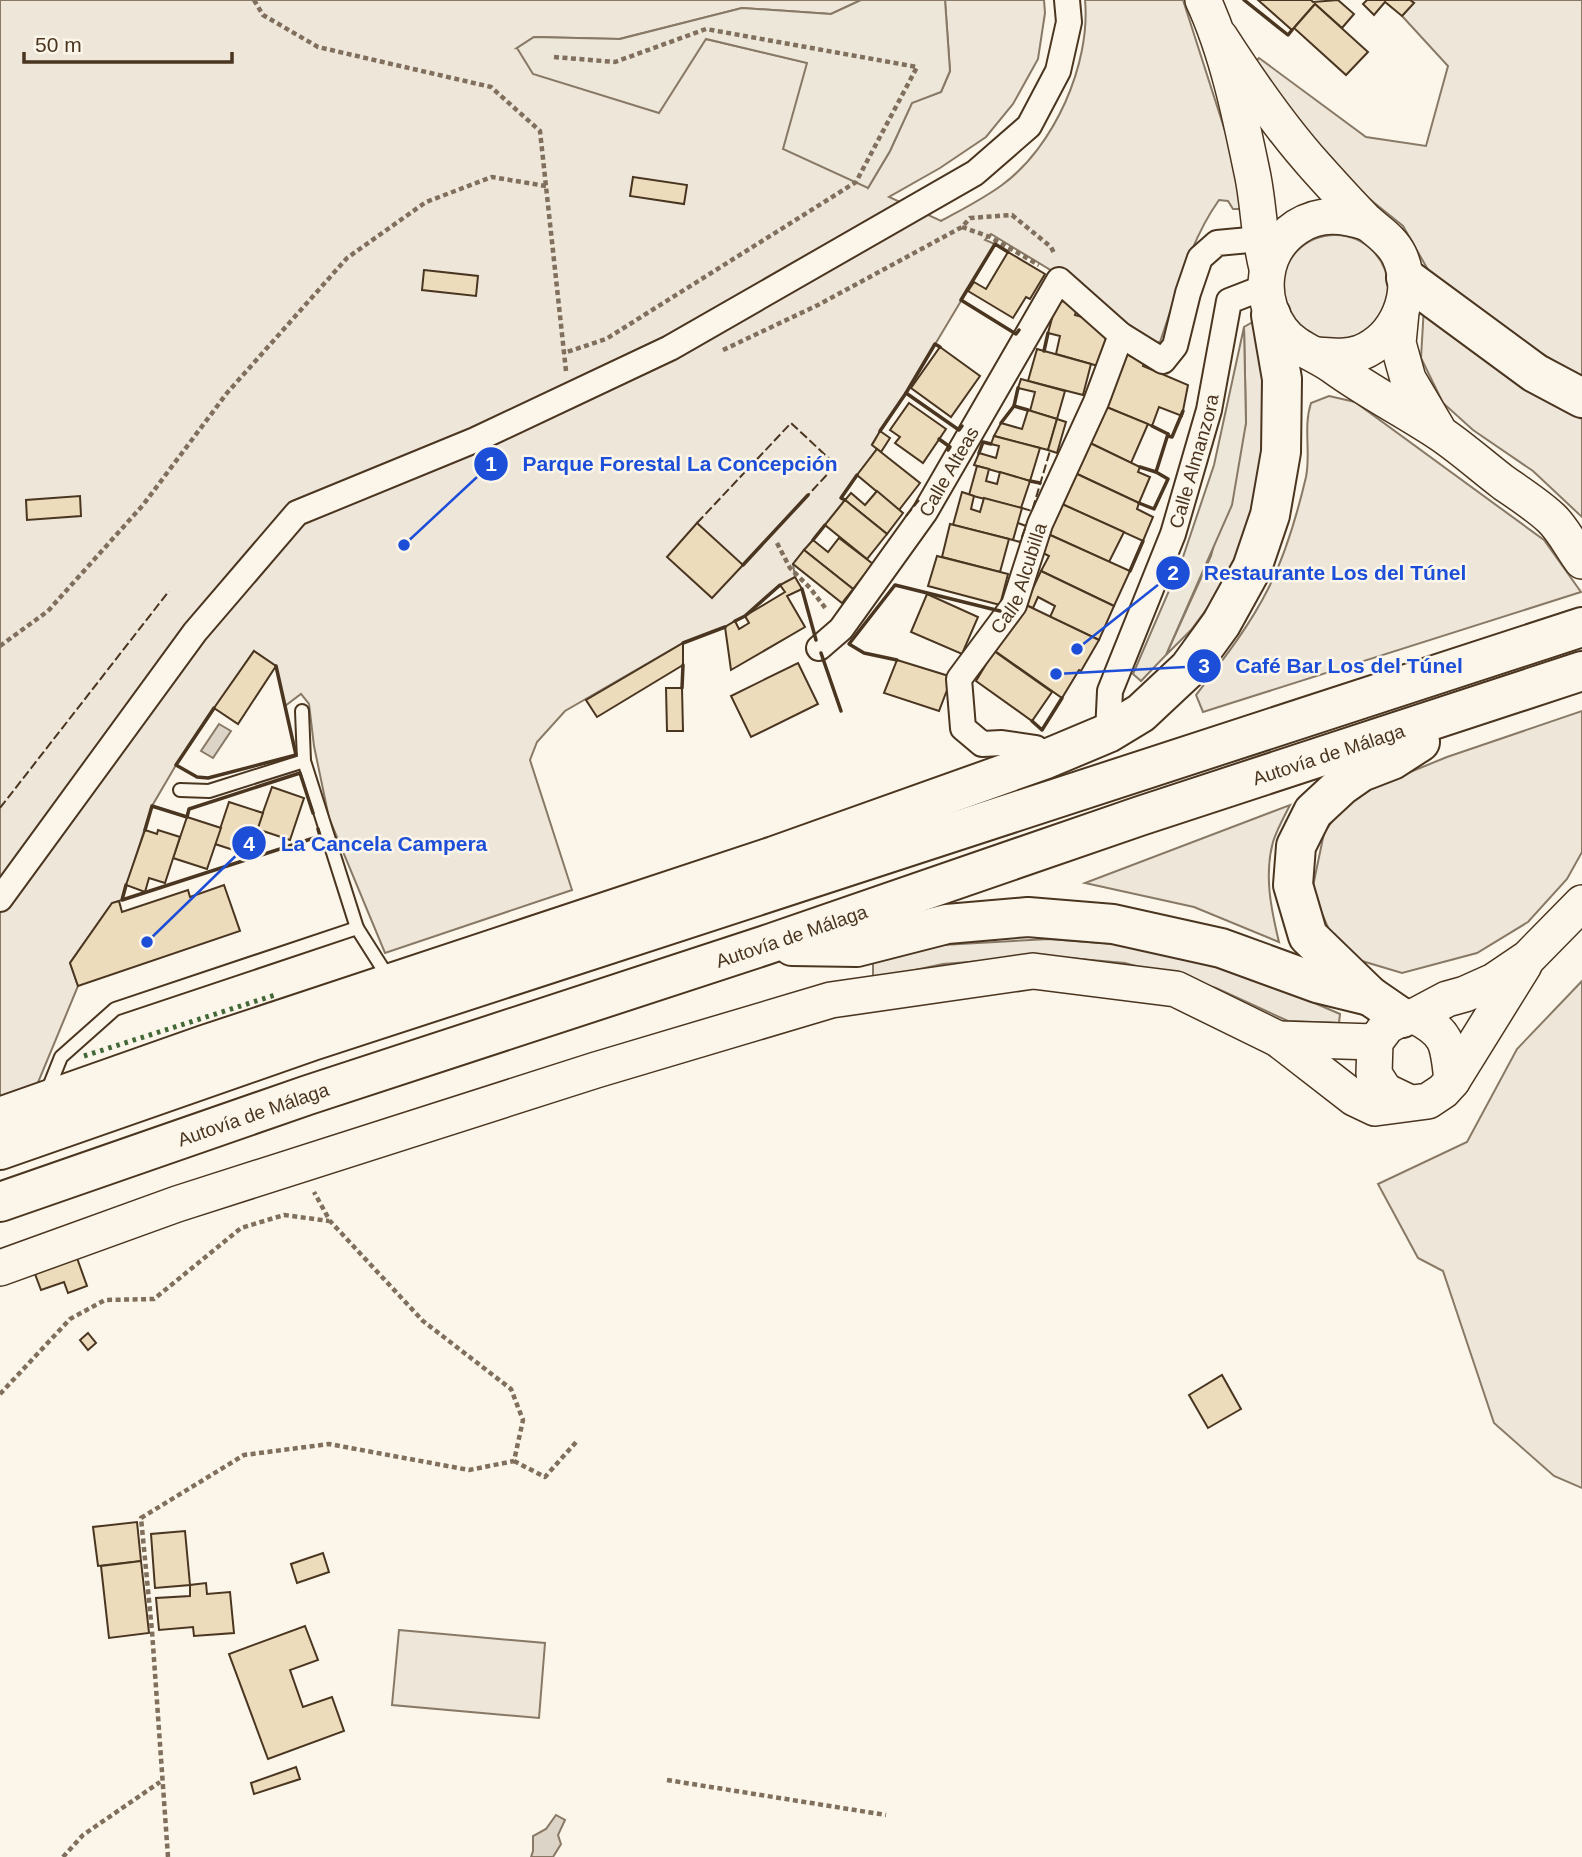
<svg xmlns="http://www.w3.org/2000/svg" width="1582" height="1857" font-family="Helvetica,sans-serif">
<style>
.green{fill:#ede6d9;stroke:#887966;stroke-width:2}
.parking{fill:#ede7d9;stroke:#887966;stroke-width:2}
.water{fill:#dcd4c6;stroke:#887966;stroke-width:2}
.building{fill:#ecdcbc;stroke:#4a3520;stroke-width:2}
.lines{fill:none;stroke-linecap:round;stroke-linejoin:round}
.lane-casing{stroke:#4a3520;stroke-width:16}
.street-casing{stroke:#4a3520;stroke-width:28}
.secondary-casing{stroke:#4a3520;stroke-width:38}
.highway-casing{stroke:#4a3520;stroke-width:42}
.path{stroke:#7f6f5c;stroke-width:4.5;stroke-dasharray:5 3.5;stroke-linecap:butt}
.lane{stroke:#fbf6e9;stroke-width:12}
.street{stroke:#fbf6e9;stroke-width:24}
.secondary{stroke:#fbf6e9;stroke-width:35}
.highway{stroke:#fbf6e9;stroke-width:38}
.hedge{stroke:#436837;stroke-width:5;stroke-dasharray:3.5 5;stroke-linecap:butt}
.fence{stroke:#4a3520;stroke-width:2;stroke-dasharray:9 3.5;stroke-linecap:butt}
.wall{stroke:#4a3520;stroke-width:3.5}
.labels{text-anchor:middle;stroke-width:5;stroke-linejoin:round;paint-order:stroke}
.street-label{font-size:19px;fill:#4a3520;stroke:#fbf6e9}
.leader{fill:none;stroke:#1d4ed8;stroke-width:2.5}
.callout-dot{fill:#1d4ed8;stroke:#fbf6e9;stroke-width:2.5}
.mark-label{font-size:21px;text-anchor:middle;font-weight:bold;fill:#fff}
.callout-label{font-size:21px;text-anchor:middle;font-weight:bold;fill:#1d4ed8;stroke:#fbf6e9;stroke-width:5;stroke-linejoin:round;paint-order:stroke}
</style>
<rect width="100%" height="100%" fill="#fbf6e9"/>
<g class="green">
<path d="M0 0H861L831 14 742 8 619 39 534 37 517 48 706 39 808 63 868 188 890 151 912 102 941 92 950 71 945 0H1044L1045 13 1038 59 1013 104 986 137 940 168 889 197 941 221C961 210 983 199 1002 185 1054 147 1091 64 1085 0H1183L1234 159 1242 209H1233L1228 201 1219 200C1189 242 1177 294 1160 342L1142 345 1067 280 991 234 985 240 995 244 906 393 872 444 877 449 841 497 845 500 793 564 795 577 780 585 745 616 725 627 683 643 565 711 537 742 530 760 572 890 385 953 329 818 314 746 309 704 301 694 285 706 276 666 254 651 176 765 152 806 122 900 112 903 70 963 78 986 37 1085 0 1096Z"/>
<path d="M1410 0H1582V378L1482 317 1431 275 1403 226 1352 185 1295 124 1254 63 1259 58 1366 137 1426 146 1448 66 1402 16 1414 3Z"/>
<circle cx="1335" cy="288" r="53"/>
<path d="M1424 306 1570 413 1582 419V517L1533 471 1473 430 1443 403 1421 358Z"/>
<path d="M1251 323 1257 324 1270 428 1246 535 1217 595 1191 630 1166 655 1211 556 1246 423 1244 327Z"/>
<path d="M1329 396 1355 402 1544 540 1581 592 1203 712 1196 695C1222 661 1249 627 1268 589 1286 554 1297 515 1306 477 1311 453 1303 427 1311 403Z"/>
<path d="M1582 711V852L1567 879 1528 922 1477 953 1402 973 1362 961 1330 932 1312 891 1324 833 1349 797 1447 757Z"/>
<path d="M1290 805C1284 817 1277 829 1273 842 1264 875 1271 909 1279 942L1194 907 1085 883Z"/>
<path d="M1049 939 1129 945 1231 967 1340 1014 1339 1023 1288 1021 1216 988 1125 963 1046 956 943 964 873 979V962L942 945Z"/>
<path d="M1582 981V1488L1554 1476 1494 1423 1443 1271 1418 1258 1378 1184 1467 1142 1517 1049Z"/>
<path d="M399 1630 545 1643 539 1718 392 1705Z"/>
</g>
<g class="parking">
<path d="M861 0H945L950 71 941 92 912 103 890 151 868 188 783 149 807 63 706 39 659 113 533 74 517 48 534 37 620 39 742 8 831 14Z"/>
<path d="M1244 327 1246 423 1232 505 1166 655 1141 681 1133 674 1181 563 1214 465Z"/>
</g>
<g class="water">
<path d="M219 724 231 731 213 758 201 751Z"/>
<path d="M556 1815 565 1820 558 1835 561 1844 553 1857H531L533 1851V1836L546 1829Z"/>
</g>
<g class="building">
<path d="M1258 0H1311L1313 2 1338 0 1354 14 1342 28 1315 4 1292 30Z"/>
<path d="M1367 0H1410L1414 3 1402 16 1385 2 1374 15 1363 4Z"/>
<path d="M1315 4 1368 52 1346 75 1294 28Z"/>
<path d="M633 177 687 185 684 204 630 196Z"/>
<path d="M1008 252 1045 274 1030 299 1026 297 1013 318 968 291 974 282 986 289Z"/>
<path d="M424 270 478 276 476 296 422 290Z"/>
<path d="M1057 300 1078 305 1075 315 1090 319 1108 331 1098 366 1056 354 1060 336 1048 333Z"/>
<path d="M940 347 980 376 951 417 911 388Z"/>
<path d="M1037 349 1091 364 1083 395 1028 381Z"/>
<path d="M1126 354 1145 362 1143 366 1188 385 1182 416 1159 407 1152 426 1104 406Z"/>
<path d="M1021 379 1065 391 1057 419 1030 411 1035 392 1018 388Z"/>
<path d="M909 403 946 429 923 463 895 443 900 437 890 430Z"/>
<path d="M1104 406 1148 424 1131 463 1088 442Z"/>
<path d="M1028 410 1057 419 1048 450 994 436 1001 423 1022 429Z"/>
<path d="M1057 419 1066 422 1057 453 1048 450Z"/>
<path d="M880 431 890 438 881 452 872 445Z"/>
<path d="M994 436 1040 448 1030 481 974 465 979 453 996 458 999 446 991 444Z"/>
<path d="M1088 442 1140 467 1138 472 1150 477 1139 503 1075 473Z"/>
<path d="M877 449 920 483 899 510 857 475Z"/>
<path d="M977 466 989 469 986 481 997 484 1000 472 1030 481 1021 508 969 495Z"/>
<path d="M1075 473 1139 503 1137 509 1153 517 1143 541 1062 504Z"/>
<path d="M877 491 903 513 887 534 845 500 851 493 865 505Z"/>
<path d="M962 492 974 496 971 509 980 512 984 498 1022 508 1013 540 953 525Z"/>
<path d="M80 496 81 516 27 520 26 500Z"/>
<path d="M845 500 887 534 867 559 825 525Z"/>
<path d="M1062 504 1124 532 1109 562 1048 534Z"/>
<path d="M697 523 743 565 712 598 667 557Z"/>
<path d="M950 524 1009 539 1000 572 942 557Z"/>
<path d="M1048 534 1130 571 1114 606 1041 571 1049 556 1041 552Z"/>
<path d="M839 538 873 564 853 589 804 550 813 540 828 552Z"/>
<path d="M804 550 853 589 842 603 793 564Z"/>
<path d="M937 556 1008 574 1000 605 928 586Z"/>
<path d="M1041 571 1114 606 1099 640 1050 617 1055 606 1038 597 1033 608 1025 605Z"/>
<path d="M795 577 802 589 787 596 805 627 731 670 725 627 735 621 739 629 749 623 745 616 785 592 780 585Z"/>
<path d="M927 594 978 617 962 654 911 632Z"/>
<path d="M1024 604 1099 640 1081 671 1079 670 1062 698 995 651Z"/>
<path d="M683 643V665L597 717 586 700Z"/>
<path d="M254 651 276 666 238 724 214 708Z"/>
<path d="M994 651 1052 692 1032 721 976 681Z"/>
<path d="M897 660 952 677 939 711 884 693Z"/>
<path d="M798 663 818 704 751 737 731 696Z"/>
<path d="M666 688H682L683 731H667Z"/>
<path d="M272 787 304 798 290 840 257 829Z"/>
<path d="M229 802 263 813 249 855 215 844Z"/>
<path d="M187 817 221 828 207 869 173 858Z"/>
<path d="M145 830 157 834 158 830 180 837 165 883 149 878 145 892 126 885Z"/>
<path d="M224 885 240 931 78 986 70 963 112 903 119 901 122 912 188 890 190 897Z"/>
<path d="M77 1258 87 1286 68 1293 64 1282 41 1290 35 1274Z"/>
<path d="M88 1333 96 1343 88 1350 80 1340Z"/>
<path d="M1222 1375 1241 1409 1208 1428 1189 1395Z"/>
<path d="M137 1522 141 1561 98 1566 93 1527Z"/>
<path d="M185 1531 190 1585 155 1588 151 1534Z"/>
<path d="M323 1553 329 1572 297 1583 291 1564Z"/>
<path d="M141 1561 149 1633 109 1638 101 1566Z"/>
<path d="M206 1583 207 1594 230 1592 234 1633 194 1636 193 1627 159 1630 156 1598 190 1596V1585Z"/>
<path d="M305 1626 318 1660 290 1670 303 1707 332 1697 344 1731 268 1759 229 1654Z"/>
<path d="M296 1767 300 1779 254 1794 251 1783Z"/>
</g>
<g class="lines">
<defs>
<g id="lane">
<path d="M302 711 304 761 357 928"/>
<path d="M180 790 209 791 304 761"/>
<path d="M47 1092 61 1057 115 1009 357 928 390 980"/>
</g>
<g id="street">
<path id="s1" d="M819 648 841 629 925 512 1059 280 1121 335 1163 361 1175 346 1188 293 1200 258 1217 243 1260 239"/>
<path id="s2" d="M1108 733 1110 691 1173 534 1209 410 1229 301 1265 287"/>
<path id="s3" d="M1046 759 1036 748 1002 743 982 744 963 728 959 679 1014 605 1040 524 1096 402 1121 335"/>
<path d="M0 899 195 632 297 513 475 440 670 348 975 173 1029 126 1058 71 1069 22 1067 0"/>
</g>
<g id="secondary">
<path d="M1203 0C1228 54 1241 119 1253 177 1259 208 1259 238 1267 268"/>
<path d="M1220 37C1249 82 1279 126 1315 166 1332 185 1349 204 1366 221 1378 232 1392 240 1399 255 1417 293 1397 338 1360 353 1346 358 1332 356 1317 355"/>
<path d="M1368 223C1343 215 1320 212 1297 227 1262 250 1257 297 1281 330 1293 347 1316 354 1333 366 1367 391 1405 410 1441 434 1463 449 1483 467 1504 483 1520 494 1537 505 1551 518 1563 529 1572 548 1582 561"/>
<path d="M1401 312 1398 343 1408 379 1437 428"/>
<path d="M1278 1039 1375 1042"/>
<path d="M1452 1081 1524 965"/>
<path d="M1408 1102 1385 1091 1374 1074 1375 1042 1387 1026 1402 1018 1415 1016 1447 999 1465 994 1494 981 1528 958 1582 903"/>
<path d="M0 1268 177 1204 596 1070 831 1000 1033 971 1176 989 1278 1039 1354 1098 1375 1108 1428 1101 1443 1091 1452 1081C1448 1045 1449 1033 1415 1016"/>
</g>
<g id="highway">
<path d="M1406 278 1535 373 1582 398"/>
<path d="M792 946 857 947 947 924 1028 917 1113 924 1221 948 1317 983 1370 996"/>
<path d="M1402 1018 1370 996 1308 936 1293 885 1296 846 1313 812 1341 786 1361 772 1392 760 1420 742"/>
<path d="M0 1117 204 1045 774 856 1046 759 1108 733 1141 713 1189 668 1221 624 1252 568 1270 515 1281 452 1282 379 1271 315"/>
<path d="M0 1150 312 1041 1582 627"/>
<path id="s4" d="M0 1202 308 1095 766 945 1140 816 1582 671"/>
</g>
</defs>
<use href="#lane" class="lane-casing"/>
<use href="#street" class="street-casing"/>
<use href="#secondary" class="secondary-casing"/>
<use href="#highway" class="highway-casing"/>
<g class="path">
<path d="M254 0 263 15 318 47 491 87 540 131 566 371"/>
<path d="M554 57 615 62 706 29 917 67 856 182 606 339 564 353"/>
<path d="M962 227 990 237 1039 265"/>
<path d="M723 350 818 305 962 227 970 218 1012 215 1051 247 1055 255"/>
<path d="M777 543 790 568 810 588 826 609"/>
<path d="M0 646 48 611 143 505 227 393 347 258 426 202 492 177 546 186"/>
<path d="M0 1394 70 1319 105 1300 154 1299 241 1228 284 1215 329 1221"/>
<path d="M514 1461 545 1477 577 1441"/>
<path d="M667 1780 886 1815"/>
<path d="M63 1857 83 1835 160 1782"/>
<path d="M168 1857 152 1631 141 1518 244 1455 329 1444 469 1470 514 1461 523 1420 511 1389 423 1321 330 1221 314 1192"/>
</g>
<use href="#lane" class="lane"/>
<use href="#street" class="street"/>
<use href="#secondary" class="secondary"/>
<use href="#highway" class="highway"/>
<path class="hedge" d="M84 1056 275 995"/>
<g class="fence">
<path d="M1022 508 1032 511 1050 451"/>
<path d="M906 516 919 500"/>
<path d="M697 523 791 423 836 465 743 565"/>
<path d="M1013 540 1020 542 1026 526 1018 523"/>
<path d="M0 808 169 591"/>
</g>
<g class="wall">
<path d="M1244 0 1288 35 1292 30"/>
<path d="M1008 252 995 244 961 300 1016 334 1019 330"/>
<path d="M940 347 935 344 906 393 959 430 962 426"/>
<path d="M1044 351 1048 333"/>
<path d="M1018 388 1014 406 1028 410"/>
<path d="M1001 423 1014 406"/>
<path d="M880 431 906 393"/>
<path d="M1168 434V436L1172 437 1183 411"/>
<path d="M939 439 950 447 948 450"/>
<path d="M979 453 983 442 991 444"/>
<path d="M1140 467 1156 472 1168 434 1152 426"/>
<path d="M1030 481 1040 483"/>
<path d="M845 500 841 498 857 475"/>
<path d="M1139 503 1154 509 1168 479 1156 472"/>
<path d="M813 540 825 525"/>
<path d="M743 565 808 495"/>
<path d="M1130 571 1143 541"/>
<path d="M802 589 816 640"/>
<path d="M735 621 745 616 780 585"/>
<path d="M683 643 725 627"/>
<path d="M821 653 841 711"/>
<path d="M897 660 864 653 849 644 895 585 1000 611"/>
<path d="M682 688 683 665"/>
<path d="M214 708 176 765 197 777 208 778 296 755 276 666"/>
<path d="M1032 721 1042 730 1062 698"/>
<path d="M145 830 152 806 187 817 189 809 300 773 313 813"/>
<path d="M126 885 122 900 320 836 318 829"/>
</g>
</g>
<g class="labels">
<g class="street-label">
<text dy="7" stroke="none"><textPath href="#s2" startOffset="287">Calle Almanzora</textPath></text>
<text dy="7" stroke="none"><textPath href="#s1" startOffset="220">Calle Alteas</textPath></text>
<text dy="7" stroke="none"><textPath href="#s3" startOffset="262">Calle Alcubilla</textPath></text>
<text dy="7" stroke="none"><textPath href="#s4" startOffset="1402">Autovía de Málaga</textPath></text>
<text dy="7" stroke="none"><textPath href="#s4" startOffset="835">Autovía de Málaga</textPath></text>
<text dy="7" stroke="none"><textPath href="#s4" startOffset="268">Autovía de Málaga</textPath></text>
</g>
</g>
<path class="leader" d="M404 545L491 464M1077 649L1173 573M1056 674L1204 666M147 942L249 843"/>
<g class="callout-dot">
<circle cx="404" cy="545" r="7"/>
<circle cx="1077" cy="649" r="7"/>
<circle cx="1056" cy="674" r="7"/>
<circle cx="147" cy="942" r="7"/>
<circle cx="491" cy="464" r="18"/>
<circle cx="1173" cy="573" r="18"/>
<circle cx="1204" cy="666" r="18"/>
<circle cx="249" cy="843" r="18"/>
</g>
<g class="mark-label">
<text x="491" y="471">1</text>
<text x="1173" y="580">2</text>
<text x="1204" y="673">3</text>
<text x="249" y="851">4</text>
</g>
<g class="callout-label">
<text x="680" y="471">Parque Forestal La Concepción</text>
<text x="1335" y="580">Restaurante Los del Túnel</text>
<text x="1349" y="673">Café Bar Los del Túnel</text>
<text x="384" y="851">La Cancela Campera</text>
</g>
<path d="M24 52v10h208v-10" fill="none" stroke="#4a3520" stroke-width="3.5"/>
<text x="35" y="52" font-size="21" fill="#4a3520" stroke="#fbf6e9" stroke-width="5" paint-order="stroke">50 m</text>
</svg>
